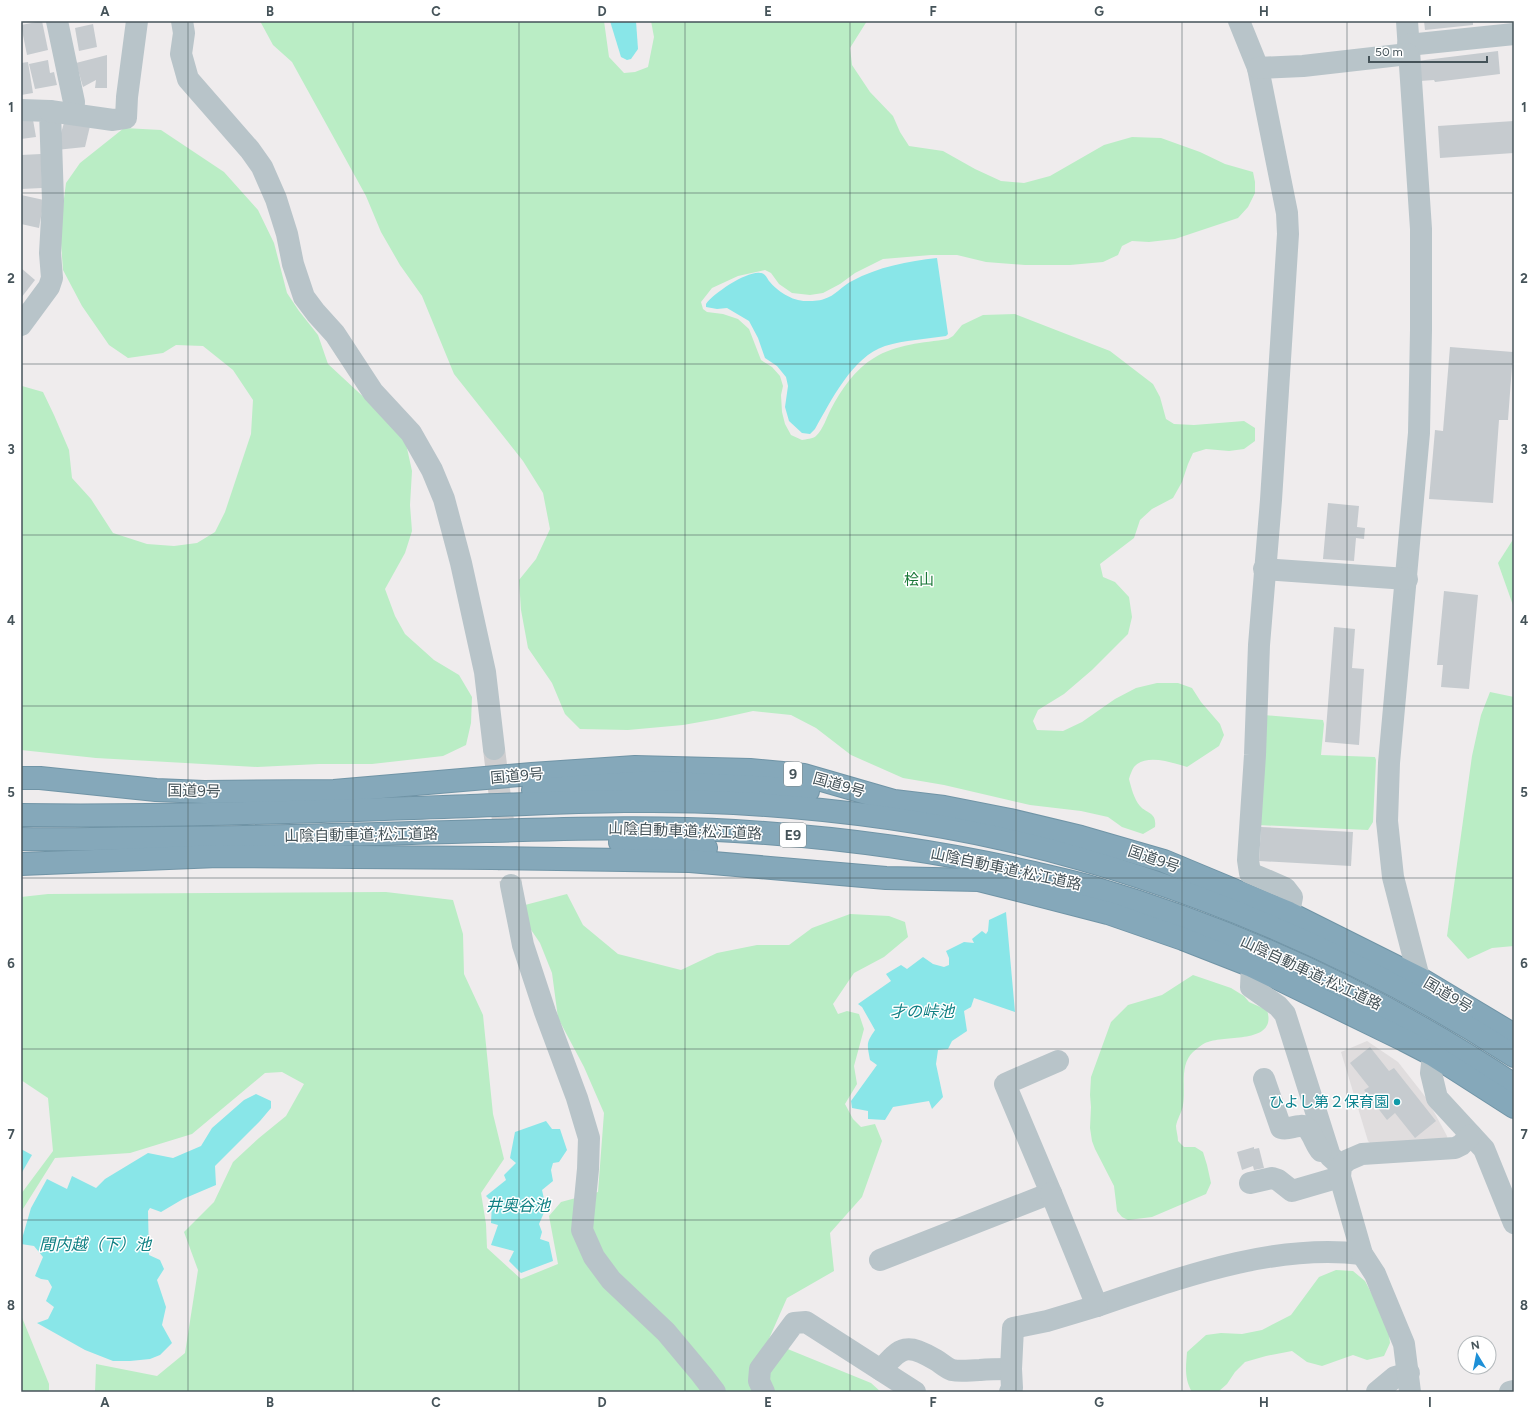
<svg xmlns="http://www.w3.org/2000/svg" width="1535" height="1413" font-family="Figtree,'Noto Sans JP',sans-serif">
<style>
.education{fill:#e0ddde}
.green{fill:#baedc5}
.water{fill:#89e6e8}
.building{fill:#c6cbcf}
.lines{fill:none;stroke-linecap:round;stroke-linejoin:round}
.minor-tunnel{stroke:#cdcdcf;stroke-width:22;stroke-dasharray:22 11;stroke-linecap:butt}
.highway-casing{stroke:#7094a6;stroke-width:24}
.minor{stroke:#b8c4c9;stroke-width:22}
.highway{stroke:#85a8ba;stroke-width:22}
.grid{fill:none;stroke:#455359;stroke-width:1;stroke-opacity:0.55}
.culture-dot{fill:#0f9aa8;stroke:#fff;stroke-width:1.5}
.labels{text-anchor:middle;stroke-width:3;stroke-linejoin:round;paint-order:stroke}
.shield{fill:#fff;stroke:#7d878b;stroke-width:1}
.shield-label{font-size:14px;font-weight:bold;fill:#455359}
.park-label{font-size:15px;fill:#197737;stroke:#fff}
.street-label{font-size:15px;fill:#455359;stroke:#fff}
.culture-label{font-size:15px;fill:#0d838f;stroke:#fff;text-anchor:end}
.water-label{font-size:16px;font-style:italic;fill:#108184;stroke:#fff}
.neatline{fill:none;stroke:#455359;stroke-width:1.5}
.grid-label{font-size:13px;text-anchor:middle;font-weight:bold;fill:#455359}
</style>
<rect width="100%" height="100%" fill="#efeced"/>
<path class="education" d="M1367 1041 1398 1062 1427 1099 1447 1136 1448 1141 1371 1144 1368 1141 1341 1052Z"/>
<g class="green">
<path d="M260 21H604L609 57 624 73 635 72 648 67 654 37 651 21H867L850 48 852 65 870 92 893 116 900 132 909 146 943 151 975 169 1001 181 1024 183 1050 176 1104 145 1132 137 1161 138 1200 152 1225 164 1253 172 1255 182V193L1248 207 1238 218 1175 239 1149 242 1132 241 1122 246 1118 255 1103 262 1070 265H1025L986 262 957 255H931L883 259 855 273 840 284 823 293 810 295 792 293 779 284 771 273 765 270 738 276 712 288 701 302 703 309 707 312 723 314 738 319 749 329 761 360 772 367 780 376 783 386 781 395 782 412 785 424 791 435 802 440C806 439 813 439 816 436 824 428 826 418 831 409 841 390 855 369 874 358 896 344 923 343 948 339L953 336 962 325 983 315 1015 314 1110 351 1153 384 1160 397 1166 419 1174 424 1194 425 1244 421 1255 428V441L1244 449 1229 451 1206 449 1193 453 1188 464 1182 482 1173 498 1152 509 1140 520 1134 538 1100 564 1103 577 1115 582 1129 597 1132 617 1128 634 1092 670 1064 694 1038 710 1033 721 1037 730 1063 731 1082 722 1115 699 1136 688 1157 683H1178L1192 688 1201 702 1220 724 1224 735 1219 746 1187 767C1173 763 1146 753 1134 767 1132 770 1130 775 1129 779 1131 787 1134 799 1140 806 1147 814 1157 812 1155 827L1143 834 1122 827 1108 817 1081 811 1030 805 944 785 903 778 851 755 816 728 791 715 753 711 717 719 683 725 628 730 580 729 565 714 552 683 528 648 521 610 519 580 536 559 550 529 543 493 523 461 454 374 422 296 400 265 381 232 366 196 292 62 273 45Z"/>
<path d="M124 128 161 130 224 172 258 210 274 243 287 293 299 311 318 335 328 364 370 403 405 439 412 471 410 505 412 531 405 553 385 589 395 616 405 634 434 660 459 675 472 697 471 723 466 745 443 756 372 764H319L257 767 96 758 21 750V387L22 386 43 392 54 415 69 450 72 478 91 499 113 533 147 544 174 546 197 543 215 532 225 512 251 434 253 400 233 370 203 346 176 345 163 353 128 358 109 345 82 306 63 270 60 229 66 183 80 163Z"/>
<path d="M1514 538V608L1498 563Z"/>
<path d="M1490 692 1514 697V946L1492 948 1468 959 1447 936 1472 756 1481 715Z"/>
<path d="M1264 715 1323 720 1324 724 1321 755 1375 757 1376 760 1373 822 1368 830 1258 825Z"/>
<path d="M386 892 453 900 463 934 464 974 483 1015 493 1114 504 1159 481 1193 486 1224 487 1248 521 1279 558 1264 549 1216 561 1202 598 1192 604 1113 584 1067 558 1018 552 973 540 943 523 918 525 905 567 894 583 925 618 954 681 970 717 953 757 945H789L812 928 850 914 889 916 905 922 908 937 884 957 854 973 833 1004 838 1014 847 1011 859 1014 864 1029 854 1066 857 1084 845 1104 853 1119 861 1127 875 1124 882 1141 862 1197 830 1233 834 1271 787 1298 768 1341 871 1383 881 1392H95L96 1364 157 1376 185 1353 198 1270 184 1232 214 1202 233 1162 259 1138 286 1116 304 1084 282 1072 265 1073 192 1134 130 1153 55 1158 21 1212V1194L53 1151 48 1098 21 1080V897L48 894Z"/>
<path d="M1193 975 1231 988 1244 996 1249 1002 1267 1010C1278 1044 1226 1035 1208 1042 1203 1043 1197 1049 1193 1052 1179 1065 1186 1088 1183 1105 1182 1112 1177 1119 1176 1126 1176 1130 1178 1136 1178 1141L1184 1147H1195L1203 1152 1207 1165 1211 1183 1206 1194 1152 1217 1128 1220 1122 1217 1117 1211 1114 1186 1095 1149 1092 1141 1090 1128 1091 1107 1090 1095 1091 1077 1111 1022 1128 1005 1162 995Z"/>
<path d="M1336 1270 1353 1271 1365 1281 1388 1325 1390 1343 1384 1356 1367 1360 1353 1355 1322 1366 1307 1362 1292 1351 1266 1356 1245 1362 1235 1372 1227 1384 1218 1392H1192C1184 1379 1186 1366 1187 1352L1206 1335 1221 1333 1242 1334 1262 1330 1291 1315 1319 1277Z"/>
<path d="M21 1315 49 1384V1392H21Z"/>
</g>
<g class="water">
<path d="M610 21H636L638 49 631 59 627 60 621 57Z"/>
<path d="M937 258 948 334 946 336C926 339 905 340 885 346 852 357 831 401 815 429L810 434 802 433 789 421 785 407 788 386 786 377 777 366 765 358 758 338 749 321 727 308 717 309 706 307V304C714 293 747 271 760 273 765 273 767 278 769 281 777 291 792 301 806 301 811 301 819 301 824 299 835 296 842 286 852 281 878 267 908 261 937 258Z"/>
<path d="M1006 912 1015 1012 974 998 971 1007 964 1011 967 1031 952 1041 948 1049 938 1050 936 1064 943 1097 932 1109 929 1101 893 1107 885 1120 868 1119V1111L852 1108 851 1101 877 1065 870 1060C867 1044 866 1043 875 1030L862 1007 858 1004 891 981 886 974 901 965 907 969 923 957 933 964 944 967 949 965V958L946 951 964 942 974 943 972 939 982 931 986 934 988 931 989 920Z"/>
<path d="M256 1094 271 1101V1108L260 1121 215 1166 216 1185 183 1199 161 1212 150 1208 148 1211 149 1255 160 1260 164 1269 157 1280 166 1307 162 1325 172 1343 160 1355 150 1359 130 1361H113L85 1350 37 1323 48 1319 54 1307 46 1301 52 1287 48 1280 41 1279 35 1276 43 1257 34 1246 21 1244V1242L31 1208 47 1179 67 1189 72 1176 96 1188 105 1179 148 1153 173 1158 201 1146 212 1128 244 1100Z"/>
<path d="M546 1121 552 1129H560L567 1150 559 1162 553 1163 551 1170 553 1181 542 1190 546 1208 539 1224 542 1232 540 1239 549 1242 553 1261 521 1273 509 1261 514 1251 491 1245 498 1225 491 1223 492 1202 486 1196 506 1180 504 1175 516 1163 510 1158 515 1132Z"/>
<path d="M21 1149 32 1155 21 1174Z"/>
</g>
<g class="building">
<path d="M42 21 48 50 27 55 21 25Z"/>
<path d="M1424 21H1473V25L1425 30Z"/>
<path d="M93 24 97 47 79 51 75 28Z"/>
<path d="M1498 51 1500 74 1435 82 1434 80 1420 81 1417 61Z"/>
<path d="M107 55V88H95L96 80 83 87 76 63Z"/>
<path d="M48 60 50 73 54 72 57 85 35 89 29 64Z"/>
<path d="M28 62 33 93 21 95V63Z"/>
<path d="M32 114 36 137 21 139V116Z"/>
<path d="M66 116 91 122 85 147 56 150Z"/>
<path d="M1514 121V153L1440 158 1438 126Z"/>
<path d="M41 154 42 188 21 189V155Z"/>
<path d="M21 195 44 200 39 228 21 224Z"/>
<path d="M21 268 35 280 21 298Z"/>
<path d="M1450 347 1513 352 1508 420H1499L1493 503 1429 499 1435 430 1443 431Z"/>
<path d="M1328 503 1359 506 1357 527 1365 528 1364 539 1356 538 1354 561 1323 559Z"/>
<path d="M1444 591 1478 595 1469 689 1441 687 1443 665H1437Z"/>
<path d="M1334 627 1355 629 1352 668 1364 669 1359 745 1325 742Z"/>
<path d="M1261 827 1353 832 1351 866 1259 861Z"/>
<path d="M1370 1047 1389 1071 1394 1068 1436 1121 1415 1138 1395 1113 1387 1120 1364 1090 1369 1087 1350 1063Z"/>
<path d="M1254 1147V1149L1259 1148 1264 1168 1254 1170 1253 1166 1242 1170 1237 1152Z"/>
</g>
<g class="lines">
<path class="minor-tunnel" d="M494 749 511 885"/>
<defs>
<g id="highway">
<path d="M21 778H40L156 790 204 792 334 791 532 774 635 767 750 770 804 775 894 801 944 807 1010 820 1081 837 1164 861 1289 913 1419 978 1514 1035"/>
<path d="M533 790 650 782 792 789 808 791"/>
<path d="M21 815C171 817 321 811 470 806 558 803 646 798 734 803 824 808 914 819 1003 839 1180 879 1362 957 1514 1056"/>
<path d="M21 839C70 840 119 838 168 838 274 837 380 834 486 831 569 829 652 826 735 831 835 837 935 850 1034 873 1054 878 1074 882 1094 888 1243 932 1385 999 1514 1085"/>
<path d="M620 842 706 848"/>
<path d="M21 864 218 856 491 858 690 861 886 878 979 880 1108 913 1183 939 1252 966 1404 1040 1433 1055 1514 1107"/>
</g>
</defs>
<use href="#highway" class="highway-casing"/>
<g class="minor">
<path d="M57 21 74 102 73 114"/>
<path d="M182 21 184 33 181 54 188 79 250 150 262 167 276 199 287 234 293 264 304 297 316 313 335 334 373 392 411 433 432 470 444 499 461 563 485 672 494 749"/>
<path d="M1239 21 1258 68 1287 213 1288 234 1271 500 1259 645 1255 755 1248 860 1250 873 1285 888 1292 897 1289 913"/>
<path d="M1407 21 1421 229V330L1419 433 1389 763 1387 821 1393 877 1419 978"/>
<path d="M1408 45 1514 34"/>
<path d="M1258 68 1303 66 1408 54"/>
<path d="M21 110 50 111 53 201 50 253 52 278 49 287 21 325"/>
<path d="M50 111 113 120 126 118 127 97 137 21"/>
<path d="M1264 569 1407 579"/>
<path d="M511 885 523 945 545 1012 577 1098 589 1138 588 1169 582 1230 594 1257 611 1280 666 1332 702 1375 715 1392"/>
<path d="M1252 966 1251 987 1278 1006 1285 1014 1330 1156 1341 1166"/>
<path d="M1433 1055 1431 1073 1437 1098 1484 1149 1514 1223"/>
<path d="M1264 1079 1281 1128C1288 1130 1293 1126 1300 1126 1311 1124 1314 1144 1321 1151"/>
<path d="M1250 1183 1272 1178 1278 1180 1292 1191 1340 1177"/>
<path d="M880 1260 1051 1193 1005 1084 1058 1061"/>
<path d="M1097 1306C1180 1278 1273 1243 1362 1254"/>
<path d="M881 1370C901 1346 907 1343 936 1360 941 1363 946 1368 952 1370 961 1372 971 1370 980 1370 990 1369 1000 1369 1011 1369"/>
<path d="M764 1392 759 1381 760 1369 794 1323 806 1322 915 1392"/>
<path d="M1010 1392 1012 1388 1011 1369 1013 1328 1047 1321 1097 1306 1051 1193"/>
<path d="M1377 1392 1395 1377 1409 1373"/>
<path d="M1410 1392 1404 1344 1375 1274 1362 1254 1340 1177 1341 1166 1348 1160 1362 1154 1455 1148 1461 1145 1471 1135"/>
<path d="M1510 1392 1514 1391"/>
</g>
<use href="#highway" class="highway"/>
</g>
<path class="grid" d="M188 21V1392M353 21V1392M519 21V1392M685 21V1392M850 21V1392M1016 21V1392M1182 21V1392M1347 21V1392M21 193H1514M21 364H1514M21 535H1514M21 706H1514M21 878H1514M21 1049H1514M21 1220H1514"/>
<circle class="culture-dot" cx="1397" cy="1102" r="4"/>
<g class="labels">
<g class="shield">
<rect x="784" y="762" width="18" height="24" rx="3"/>
<rect x="780" y="823" width="26" height="24" rx="3"/>
</g>
<g class="shield-label">
<text x="793" y="779">9</text>
<text x="793" y="840">E9</text>
</g>
<g class="park-label">
<text x="919" y="585">桧山</text>
</g>
<g class="street-label">
<text transform="translate(517 776) rotate(-5)" y="5">国道9号</text>
<text transform="translate(839 785) rotate(16)" y="5">国道9号</text>
<text transform="translate(194 791) rotate(1)" y="5">国道9号</text>
<text transform="translate(685 831) rotate(2)" y="5">山陰自動車道;松江道路</text>
<text transform="translate(361 835) rotate(-1)" y="5">山陰自動車道;松江道路</text>
<text transform="translate(1154 859) rotate(19)" y="5">国道9号</text>
<text transform="translate(1006 869) rotate(12)" y="5">山陰自動車道;松江道路</text>
<text transform="translate(1311 973) rotate(25)" y="5">山陰自動車道;松江道路</text>
<text transform="translate(1448 995) rotate(31)" y="5">国道9号</text>
</g>
<g class="culture-label">
<text x="1389" y="1107">ひよし第２保育園</text>
</g>
<g class="water-label">
<text x="922" y="1017">才の峠池</text>
<text x="518" y="1211">井奥谷池</text>
<text x="95" y="1250">間内越（下）池</text>
</g>
</g>
<rect width="1535" height="1413" fill="none" stroke="#ffffff" stroke-width="44"/>
<g transform="translate(1477 1355) rotate(350)"><circle r="19" fill="#ffffff" stroke="#b5babd"/>
<path d="M0-3L7 15L0 10L-7 15Z" fill="#1e90d7"/>
<text y="-6" font-size="11" font-weight="bold" text-anchor="middle" fill="#455359">N</text>
</g>
<path d="M1369 56v6h118v-6" fill="none" stroke="#455359" stroke-width="2"/>
<text x="1375" y="56" font-size="12" fill="#455359" stroke="#ffffff" stroke-width="3" paint-order="stroke">50 m</text>
<rect x="22" y="22" width="1491" height="1369" class="neatline"/>
<g class="grid-label">
<text x="105" y="16">A</text>
<text x="270" y="16">B</text>
<text x="436" y="16">C</text>
<text x="602" y="16">D</text>
<text x="768" y="16">E</text>
<text x="933" y="16">F</text>
<text x="1099" y="16">G</text>
<text x="1264" y="16">H</text>
<text x="1430" y="16">I</text>
<text x="11" y="112">1</text>
<text x="1524" y="112">1</text>
<text x="11" y="283">2</text>
<text x="1524" y="283">2</text>
<text x="11" y="454">3</text>
<text x="1524" y="454">3</text>
<text x="11" y="625">4</text>
<text x="1524" y="625">4</text>
<text x="11" y="797">5</text>
<text x="1524" y="797">5</text>
<text x="11" y="968">6</text>
<text x="1524" y="968">6</text>
<text x="11" y="1139">7</text>
<text x="1524" y="1139">7</text>
<text x="11" y="1310">8</text>
<text x="1524" y="1310">8</text>
<text x="105" y="1407">A</text>
<text x="270" y="1407">B</text>
<text x="436" y="1407">C</text>
<text x="602" y="1407">D</text>
<text x="768" y="1407">E</text>
<text x="933" y="1407">F</text>
<text x="1099" y="1407">G</text>
<text x="1264" y="1407">H</text>
<text x="1430" y="1407">I</text>
</g>
</svg>
